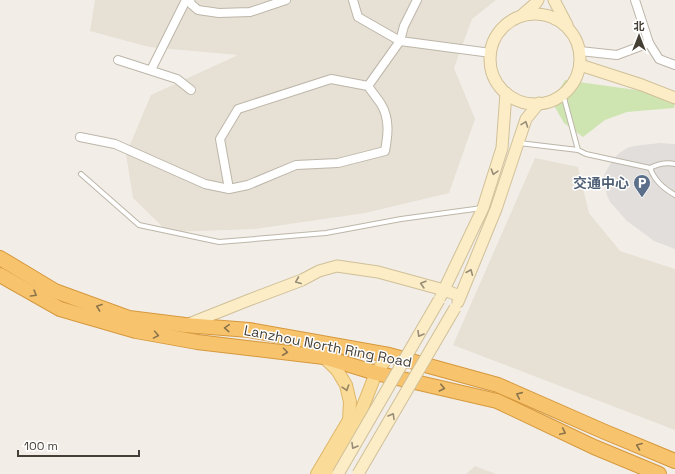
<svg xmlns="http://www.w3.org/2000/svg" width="675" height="474" font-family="'Space Grotesk','Noto Sans SC',sans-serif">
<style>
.residential{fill:#e6e0d5}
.green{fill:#cfe5b1}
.parking{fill:#e1dedb}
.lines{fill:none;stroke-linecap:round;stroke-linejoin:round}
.lane-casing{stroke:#bdb6a9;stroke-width:6}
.street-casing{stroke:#bdb6a9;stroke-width:10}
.secondary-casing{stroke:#d0c098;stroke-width:13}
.primary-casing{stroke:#deb769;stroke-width:14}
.highway-casing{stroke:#d6983d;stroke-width:16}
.lane{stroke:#fff;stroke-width:4}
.street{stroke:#fff;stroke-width:8}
.secondary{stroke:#fcedc7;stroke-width:11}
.primary{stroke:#fadb98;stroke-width:12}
.highway{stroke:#f7c46d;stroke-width:14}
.secondary-bridge-casing{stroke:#d0c098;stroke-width:13;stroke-linecap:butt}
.secondary-bridge{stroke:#fcedc7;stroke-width:11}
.oneway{stroke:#978d77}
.oneway2{stroke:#8c744c}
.oneway3{stroke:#968562}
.labels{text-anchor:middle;stroke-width:3;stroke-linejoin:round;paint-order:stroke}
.service-label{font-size:14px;font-weight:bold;fill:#4e5e75;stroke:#fff;text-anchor:end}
.street-label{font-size:14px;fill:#453f36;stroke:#fff}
</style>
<rect width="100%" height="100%" fill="#f2eee7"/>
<g class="residential">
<path d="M95 0H496L472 19 454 68 475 119 449 193 365 213 255 229 168 232 133 198 126 154 151 95 238 55 149 47 90 31Z"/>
<path d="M535 158 578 167 589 213 620 251 675 269V430L453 345Z"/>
<path d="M475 466 496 474H466Z"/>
</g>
<path class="green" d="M565 80 643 91 675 101 674 108 627 112 605 120 583 137 564 123 552 102Z"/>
<path class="parking" d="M660 143 675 144V249L654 241 627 221 610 202 607 195 604 184V175L612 161 618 154 627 148 634 146Z"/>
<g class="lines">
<defs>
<g id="lane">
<path d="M563 94 578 150 586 154 650 168C658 164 665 162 675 164"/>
<path d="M519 143 578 150"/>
<path d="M650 168C655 181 663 188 675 195"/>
<path d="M81 174 139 225 219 242 326 233 401 219 482 208"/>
</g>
<g id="street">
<path d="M190 0 191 4 198 10 219 13 250 12 286 0"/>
<path d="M353 0 358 17 400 41 491 53"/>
<path d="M635 0 649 43 659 59 675 65"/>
<path d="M580 51 617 55 649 43"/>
<path d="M118 60 177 79 191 90"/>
<path d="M151 70 186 0"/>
<path d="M368 86 400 41 404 26 417 0"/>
<path d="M80 137 115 144 205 184 229 189 248 185 296 165 338 163 385 151C388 135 390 119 381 104 377 98 372 92 368 86L331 79 238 109 220 139 229 189"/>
</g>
<g id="secondary">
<path d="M554 0 567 25"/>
<circle cx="535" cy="59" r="45"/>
<path d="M521 16 536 3 538 0"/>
<path d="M580 65 642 85 675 98"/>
<path d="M441 296 483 208 502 148 506 93"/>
<path d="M458 302 496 209 526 119 539 103"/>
<path d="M186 325 249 300 302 280 319 271 337 266 378 272 444 290 460 296"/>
</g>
<g id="primary">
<path d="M317 474 349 420 350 402 346 385 337 370 324 357"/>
<path d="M326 474 356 424 376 373 389 355"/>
</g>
<g id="highway">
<path d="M0 258 55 291 129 318 185 325 249 330 389 355 498 385 605 432 675 461"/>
<path d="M0 275 60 309 136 331 197 342 324 357 376 373 497 401 594 447 659 474"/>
</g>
</defs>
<use href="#lane" class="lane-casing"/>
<use href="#street" class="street-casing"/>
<use href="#secondary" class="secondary-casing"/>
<use href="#primary" class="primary-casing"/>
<use href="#highway" class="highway-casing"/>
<use href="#lane" class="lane"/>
<use href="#street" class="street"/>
<use href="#secondary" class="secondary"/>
<use href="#primary" class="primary"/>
<use href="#highway" class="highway"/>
<defs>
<g id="secondary-bridge">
<path d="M338 474 439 300"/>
<path d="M358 474 455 308"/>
</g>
</defs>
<use href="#secondary-bridge" class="secondary-bridge-casing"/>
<use href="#secondary-bridge" class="secondary-bridge"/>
</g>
<defs><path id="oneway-chevron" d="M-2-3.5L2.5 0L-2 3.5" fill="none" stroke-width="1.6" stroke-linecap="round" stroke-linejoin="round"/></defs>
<g class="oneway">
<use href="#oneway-chevron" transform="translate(525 124) rotate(-70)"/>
<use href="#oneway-chevron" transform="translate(494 172) rotate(107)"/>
<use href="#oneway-chevron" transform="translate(470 272) rotate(-67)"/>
<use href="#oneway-chevron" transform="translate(298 281) rotate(158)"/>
<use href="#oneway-chevron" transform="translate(423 284) rotate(-164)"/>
<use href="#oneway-chevron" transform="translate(420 334) rotate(120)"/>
<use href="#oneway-chevron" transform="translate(392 416) rotate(-60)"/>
<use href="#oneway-chevron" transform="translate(354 446) rotate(120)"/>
</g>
<g class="oneway2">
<use href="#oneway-chevron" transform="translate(34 294) rotate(30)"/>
<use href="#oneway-chevron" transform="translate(99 307) rotate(-160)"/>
<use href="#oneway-chevron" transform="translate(227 328) rotate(-176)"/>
<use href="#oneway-chevron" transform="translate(156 335) rotate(10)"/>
<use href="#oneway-chevron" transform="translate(285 352) rotate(7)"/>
<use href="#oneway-chevron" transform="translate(442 388) rotate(13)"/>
<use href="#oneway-chevron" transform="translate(519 395) rotate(-156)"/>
<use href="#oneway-chevron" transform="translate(563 432) rotate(25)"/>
<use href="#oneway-chevron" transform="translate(639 446) rotate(-158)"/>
</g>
<use class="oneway3" href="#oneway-chevron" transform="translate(346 388) rotate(72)"/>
<defs>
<symbol id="parking-pin" viewBox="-11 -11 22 30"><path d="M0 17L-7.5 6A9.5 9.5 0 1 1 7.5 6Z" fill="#5c6f8a" stroke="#fff"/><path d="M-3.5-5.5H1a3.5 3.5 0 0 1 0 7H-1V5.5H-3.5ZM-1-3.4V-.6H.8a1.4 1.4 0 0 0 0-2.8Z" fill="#fff"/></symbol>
</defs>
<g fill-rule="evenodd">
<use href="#parking-pin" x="632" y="173" width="20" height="27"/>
</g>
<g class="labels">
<g class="service-label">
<text x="629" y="188">交通中心</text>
</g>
<g class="street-label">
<text transform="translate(328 346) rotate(11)" y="5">Lanzhou North Ring Road</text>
</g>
</g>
<g transform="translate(639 36)" stroke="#ffffff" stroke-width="3" paint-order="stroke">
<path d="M0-3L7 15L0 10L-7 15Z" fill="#453f36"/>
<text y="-6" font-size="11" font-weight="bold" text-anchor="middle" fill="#453f36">北</text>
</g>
<path d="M18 450v6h121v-6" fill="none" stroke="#453f36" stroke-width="2"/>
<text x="24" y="450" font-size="12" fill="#453f36" stroke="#ffffff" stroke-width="3" paint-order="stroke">100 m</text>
</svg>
